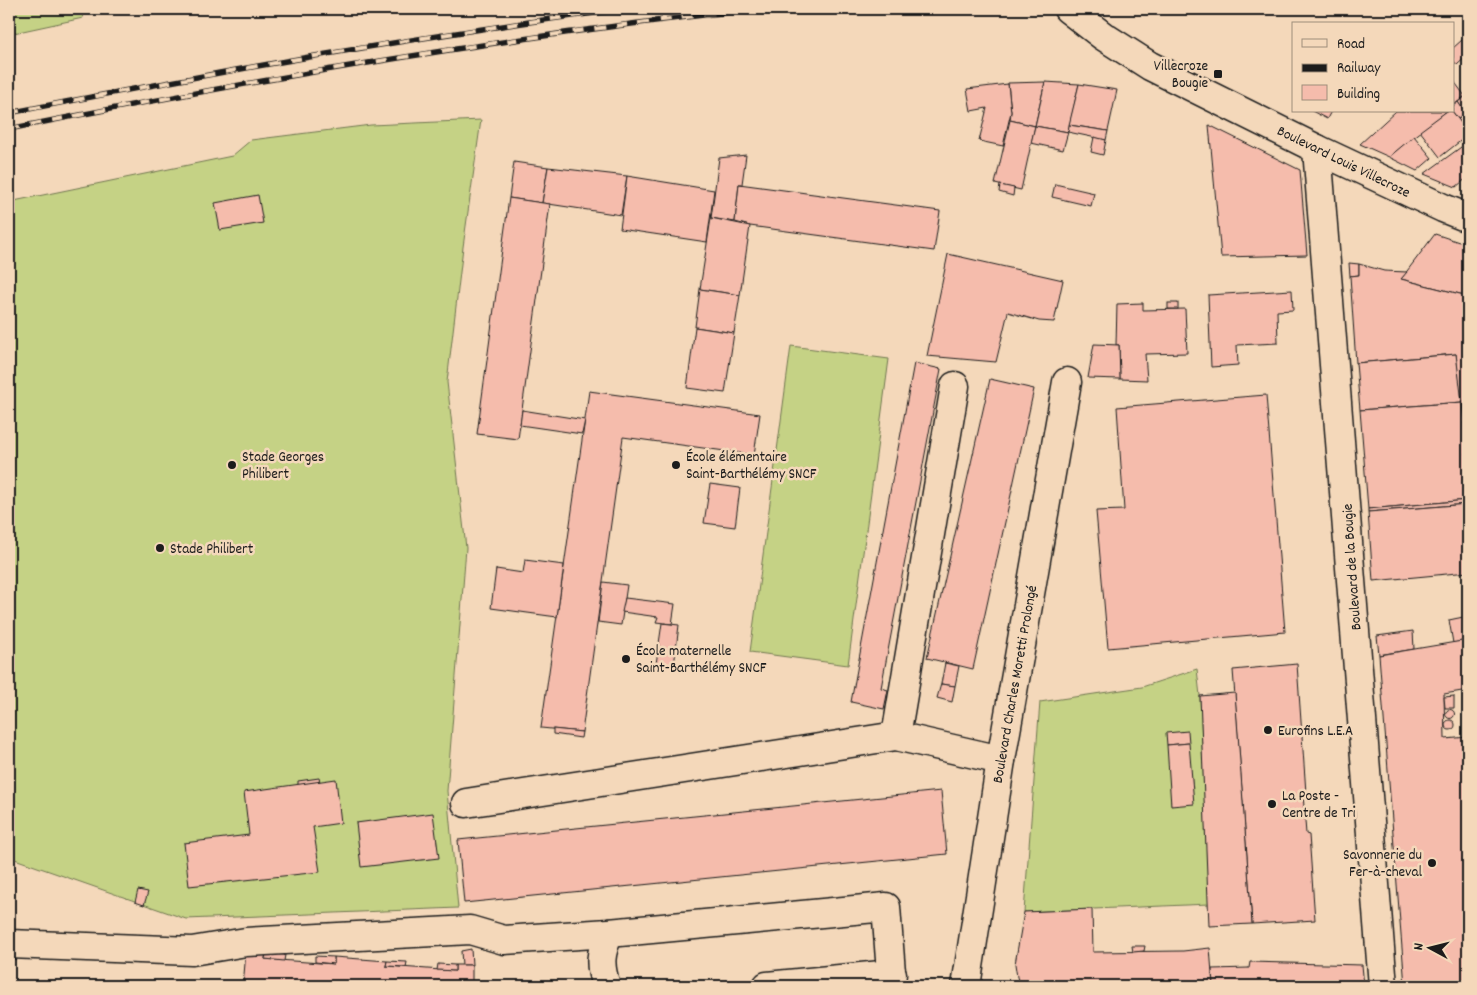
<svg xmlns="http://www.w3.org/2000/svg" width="1477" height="995" font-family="Dekko,sans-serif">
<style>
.grass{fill:#c5d285;stroke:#707750}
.building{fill:#f5bcac;stroke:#1c1c1c}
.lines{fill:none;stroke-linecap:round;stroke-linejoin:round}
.minor-casing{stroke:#1c1c1c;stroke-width:31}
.minor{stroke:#f4d8ba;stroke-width:28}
.rail-casing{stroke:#1c1c1c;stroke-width:5.5}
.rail{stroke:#f4d8ba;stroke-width:4;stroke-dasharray:11;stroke-linecap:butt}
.poi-dot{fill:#1c1c1c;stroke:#f4d8ba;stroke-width:2}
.labels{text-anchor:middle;stroke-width:5;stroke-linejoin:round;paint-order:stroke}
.poi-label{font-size:15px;fill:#1c1c1c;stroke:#f4d8ba;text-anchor:start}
.street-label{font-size:15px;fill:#1c1c1c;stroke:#f4d8ba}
</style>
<rect width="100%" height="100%" fill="#f4d8ba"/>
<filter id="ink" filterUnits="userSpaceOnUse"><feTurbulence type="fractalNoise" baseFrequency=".02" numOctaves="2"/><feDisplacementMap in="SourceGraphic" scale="10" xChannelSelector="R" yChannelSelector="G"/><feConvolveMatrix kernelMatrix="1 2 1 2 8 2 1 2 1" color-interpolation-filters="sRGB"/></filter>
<g filter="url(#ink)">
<g class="grass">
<path d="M9 9H81L83 18 9 34Z"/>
<path d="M481 120 463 247 447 382 466 548 447 791 458 908 186 919 9 857V202L232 156 251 140 371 125Z"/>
<path d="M791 346 889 359 848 665 750 652Z"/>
<path d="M1197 669 1200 696 1209 904 1024 912 1040 702 1142 687Z"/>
</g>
<g class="building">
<path d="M1462 40 1468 49V55L1457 65 1453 60V48Z"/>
<path d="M1453 80 1465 96 1455 104 1453 103Z"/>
<path d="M1045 82 1035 126 1010 120 1011 112 1008 83Z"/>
<path d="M1045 82 1079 84 1068 132 1035 126Z"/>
<path d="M1008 84 1011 112 1003 146 979 141 987 108 971 111 967 89Z"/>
<path d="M1079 84 1117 90 1108 131 1069 125Z"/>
<path d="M1466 96 1468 99V132L1458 119 1466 114 1458 102Z"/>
<path d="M1458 102 1466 114 1458 119 1452 111 1453 106Z"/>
<path d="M1312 111H1331L1327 119Z"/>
<path d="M1396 111H1447L1389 157 1360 144Z"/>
<path d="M1447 111H1452L1468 132V135L1440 157 1420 131Z"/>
<path d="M1010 120 1035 126 1021 190 995 184Z"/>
<path d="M1069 125 1108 131 1106 140 1068 132Z"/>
<path d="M1209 125 1300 170 1307 255 1221 257Z"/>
<path d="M1035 126 1068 132 1063 150 1031 143Z"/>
<path d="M1414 136 1432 158 1417 171 1389 157Z"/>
<path d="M1094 137 1106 140 1103 155 1091 152Z"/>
<path d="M1468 142V177L1456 187 1424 174Z"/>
<path d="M746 155 742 184H739L735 222 711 218 719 158Z"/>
<path d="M514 162 548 167 542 203 509 198Z"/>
<path d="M548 167 627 176 621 215 542 203Z"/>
<path d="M627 176 714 190 707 242 620 229Z"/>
<path d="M739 184 940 211 934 251 750 226 735 222Z"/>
<path d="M1055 184 1094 193 1091 206 1052 197Z"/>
<path d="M1000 185 1014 188 1013 196 999 192Z"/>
<path d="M258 195 263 223 220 230 215 203Z"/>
<path d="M509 198 550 204 518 439 477 434Z"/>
<path d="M711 218 750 226 740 295 700 289Z"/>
<path d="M1435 234 1468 245V296L1401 279Z"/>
<path d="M948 254 1063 280 1054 322 1039 321 1008 312 996 362 927 356Z"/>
<path d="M1349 263 1359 264V275L1350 276Z"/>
<path d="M1359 264 1384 271 1407 272 1401 279 1468 296V473L1456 354 1356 363 1350 276 1359 275Z"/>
<path d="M700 289 740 295 734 333 695 327Z"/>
<path d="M1292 290 1293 310 1277 311 1278 343 1237 345 1238 365 1211 367 1208 295Z"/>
<path d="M1143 303V310L1185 309 1187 353 1145 354 1147 380 1120 379 1119 345H1116L1117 304Z"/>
<rect x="1168" y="303" width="10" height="6"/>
<path d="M695 327 734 333 725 393 687 388Z"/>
<path d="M1094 344 1119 345 1120 379 1088 378Z"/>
<path d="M1456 354 1462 402 1360 410 1356 363Z"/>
<path d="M914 363 941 369 881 688 888 690 884 709 851 702Z"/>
<path d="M990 379 1034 389 973 669 927 658Z"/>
<path d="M589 391 760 414 754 455 623 437 582 732 541 728Z"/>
<path d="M1266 395 1285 632 1108 648 1096 511 1124 510 1117 407Z"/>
<path d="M1462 402 1468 473V500L1368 509 1360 410Z"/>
<path d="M522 410 585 420 582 434 520 425Z"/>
<path d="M710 484 740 488 735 527 704 523Z"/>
<path d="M1468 500V504L1368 512V509Z"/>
<path d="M1468 504V572L1373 581 1368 512Z"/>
<path d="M525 560 564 565 557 617 491 608 496 569 523 573Z"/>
<path d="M603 582 627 585 621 625 598 622Z"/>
<path d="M625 598 675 604 672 624 656 622 658 617 622 612Z"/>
<path d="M1468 616V640L1453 643 1449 620Z"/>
<path d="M662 623 679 625 674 666 656 664Z"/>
<path d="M1413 631 1414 649 1379 655 1377 636Z"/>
<path d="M1468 640V690L1444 694 1445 739 1468 737V986H1405L1379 655Z"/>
<path d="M945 663 959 666 955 686 941 684Z"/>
<path d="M1297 664 1306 793 1303 794 1306 834 1309 835 1315 920 1252 924 1233 670Z"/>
<path d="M941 684 955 686 952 702 937 698Z"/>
<path d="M1235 693 1252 924 1209 926 1200 696Z"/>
<path d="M1454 696V708H1445L1444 697Z"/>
<circle cx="1450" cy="714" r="4.5"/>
<circle cx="1450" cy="725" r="5"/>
<path d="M553 729 582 732 581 738 553 734Z"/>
<path d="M1188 731 1189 743 1167 745 1166 733Z"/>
<path d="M1189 743 1194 804 1171 806 1167 745Z"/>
<path d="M319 778 320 782 298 785V781Z"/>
<path d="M336 779 341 823 313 827 320 872 189 886 184 843 249 835 244 792Z"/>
<path d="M941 791 947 854 464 903 458 840Z"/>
<path d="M433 813 439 858 361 867 356 823Z"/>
<path d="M138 890 148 892 144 905 135 902Z"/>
<path d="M1092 909 1093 952 1183 951 1210 948 1213 986H1020L1017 977 1015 964 1024 912Z"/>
<path d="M1132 946H1145L1144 951 1133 952Z"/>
<path d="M471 949 472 965H462L461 951Z"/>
<path d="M246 952 266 953 265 959 334 964V957L387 961 386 966 455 971V965H472V986H243Z"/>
<path d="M266 953 285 955 284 961 265 959Z"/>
<path d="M315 956 334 957V964L315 962Z"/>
<path d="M387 961 407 962 406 967 386 966Z"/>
<path d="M1250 962 1362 965 1364 986 1243 983 1240 986H1213L1212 969 1249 968Z"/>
<path d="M438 964 455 965V971L437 970Z"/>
</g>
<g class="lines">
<defs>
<g id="minor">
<path d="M1068 9 1103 36 1150 66 1317 149 1443 208 1468 218"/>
<path d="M1317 149 1383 986"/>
<path d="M896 736 955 386"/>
<path d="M466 803 896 736 1001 760"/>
<path d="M9 944 192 951 246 942 470 930 504 940 609 933 886 907 892 986"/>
<path d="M606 986C599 964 600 954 609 933"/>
<path d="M767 986 892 974"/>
<path d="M966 986 1001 760 1067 382"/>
</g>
</defs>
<use href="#minor" class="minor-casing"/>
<use href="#minor" class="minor"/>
<defs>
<g id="rail">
<path d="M9 113C213 73 419 35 626 9"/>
<path d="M9 129C256 79 505 37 755 9"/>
</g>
</defs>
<use href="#rail" class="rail-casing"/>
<use href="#rail" class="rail"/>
</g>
</g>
<g class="poi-dot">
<rect x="1213" y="69" width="10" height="10" rx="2.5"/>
<circle cx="232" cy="465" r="5"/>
<circle cx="676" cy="465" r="5"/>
<circle cx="160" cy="548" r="5"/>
<circle cx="626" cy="659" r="5"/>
<circle cx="1268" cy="730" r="5"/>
<circle cx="1272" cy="804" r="5"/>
<circle cx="1432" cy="863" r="5"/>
</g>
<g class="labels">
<g class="poi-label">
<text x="1208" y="70" text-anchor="end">Villecroze<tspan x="1208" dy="17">Bougie</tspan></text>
<text x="242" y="461">Stade Georges<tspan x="242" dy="17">Philibert</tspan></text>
<text x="686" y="461">École élémentaire<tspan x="686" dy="17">Saint-Barthélémy SNCF</tspan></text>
<text x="170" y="553">Stade Philibert</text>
<text x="636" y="655">École maternelle<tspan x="636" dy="17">Saint-Barthélémy SNCF</tspan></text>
<text x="1278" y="735">Eurofins L.E.A</text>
<text x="1282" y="800">La Poste -<tspan x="1282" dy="17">Centre de Tri</tspan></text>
<text x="1422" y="859" text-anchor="end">Savonnerie du<tspan x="1422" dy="17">Fer-à-cheval</tspan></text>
</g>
<g class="street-label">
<text transform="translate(1344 161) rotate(26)" y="5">Boulevard Louis Villecroze</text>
<text transform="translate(1351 567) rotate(-94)" y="5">Boulevard de la Bougie</text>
<text transform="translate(1014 684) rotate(-80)" y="5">Boulevard Charles Moretti Prolongé</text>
</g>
</g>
<rect width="1477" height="995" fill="none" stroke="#f4d8ba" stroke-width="30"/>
<rect x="15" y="15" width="1447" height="965" fill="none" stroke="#1c1c1c" stroke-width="2" filter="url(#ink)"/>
<rect x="1292" y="22" width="162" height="90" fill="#f4d8ba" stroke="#9e8d7b"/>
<rect x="1302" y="39" width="25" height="8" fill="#f4d8ba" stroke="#9e8d7b"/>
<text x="1337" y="48" font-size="15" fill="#1c1c1c">Road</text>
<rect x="1302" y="64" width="25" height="8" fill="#1c1c1c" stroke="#9e8d7b"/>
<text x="1337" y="72" font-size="15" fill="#1c1c1c">Railway</text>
<rect x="1302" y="85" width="25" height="15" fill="#f5bcac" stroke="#9e8d7b"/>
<text x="1337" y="98" font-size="15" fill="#1c1c1c">Building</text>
<g transform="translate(1430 948) rotate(277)" stroke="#f4d8ba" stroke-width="4" paint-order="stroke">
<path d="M0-4L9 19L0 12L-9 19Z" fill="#1c1c1c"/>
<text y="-8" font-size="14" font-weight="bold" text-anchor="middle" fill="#1c1c1c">N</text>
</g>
</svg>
